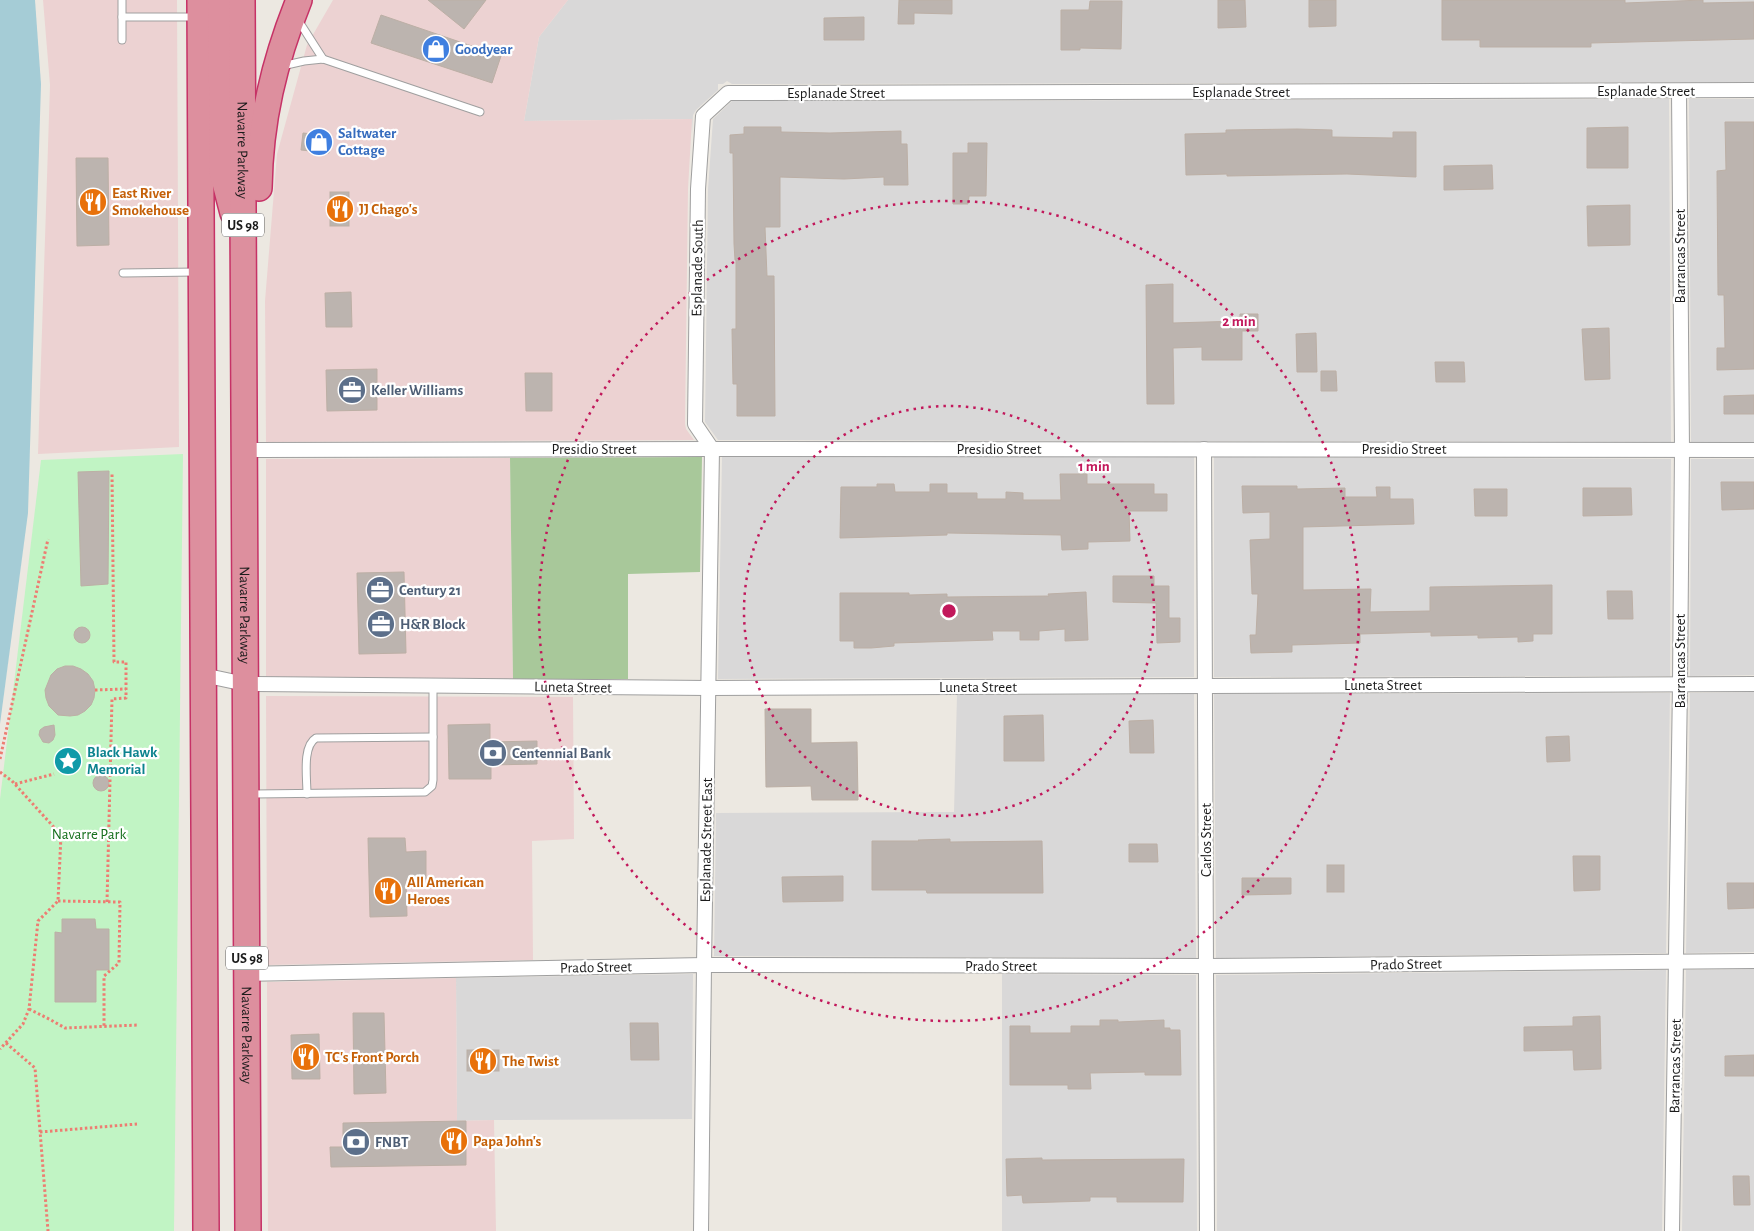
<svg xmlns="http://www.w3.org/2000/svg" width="1754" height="1231" font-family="'Alegreya Sans',sans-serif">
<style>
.residential{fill:#d9d8d8}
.commercial{fill:#ecd2d2}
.forest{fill:#a8c89a}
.park{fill:#c1f4c4}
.water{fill:#a5ccd6}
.building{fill:#bcb4af;stroke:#bcafa5}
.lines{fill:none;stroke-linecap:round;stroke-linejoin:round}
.lane-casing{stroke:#9f9f9f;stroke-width:9}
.street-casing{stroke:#9f9f9f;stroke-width:16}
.highway-casing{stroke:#c63266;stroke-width:28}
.path{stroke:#ed7d72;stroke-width:3;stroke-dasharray:2.5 2.5;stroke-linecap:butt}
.lane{stroke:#fff;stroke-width:7}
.street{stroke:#fff;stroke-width:14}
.highway{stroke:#dd8f9e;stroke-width:25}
.ring{fill:none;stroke:#c2185b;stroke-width:2.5;stroke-dasharray:2.5 5}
.labels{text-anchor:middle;stroke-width:4.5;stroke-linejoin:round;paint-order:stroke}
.shield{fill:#fff;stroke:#5f5f5f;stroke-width:1}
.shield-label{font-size:14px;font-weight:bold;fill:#1b1b1b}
.shop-label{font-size:15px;font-weight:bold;fill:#366cbe;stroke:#fff;text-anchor:start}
.street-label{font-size:15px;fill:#1b1b1b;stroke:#fff}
.food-label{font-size:15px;font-weight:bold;fill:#c56008;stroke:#fff;text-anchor:start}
.service-label{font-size:15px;font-weight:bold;fill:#4e5e75;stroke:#fff;text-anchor:start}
.culture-label{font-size:15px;font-weight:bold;fill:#0d838f;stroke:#fff;text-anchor:start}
.park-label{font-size:15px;fill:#146e1b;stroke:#fff}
.centre{fill:#c2185b;stroke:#fff;stroke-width:2.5}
.ring-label{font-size:15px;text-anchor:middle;font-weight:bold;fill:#c2185b;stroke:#fff;stroke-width:4.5;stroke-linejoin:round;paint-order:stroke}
</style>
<rect width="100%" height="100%" fill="#ece8e1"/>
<g class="residential">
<path d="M568 0H1754V82L732 84 727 81 723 84H718V90L696 110 693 115 692 134 691 119 524 121 539 37Z"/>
<path d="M1669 99 1671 442 718 440 705 422 708 189 713 119 732 101Z"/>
<path d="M1689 99H1754V442H1691Z"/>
<path d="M722 457H1194V677L718 679Z"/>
<path d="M1214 457 1671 459 1670 676 1214 677Z"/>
<path d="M1691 459H1754V675L1690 676Z"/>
<path d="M1754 692V952L1686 953 1690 693Z"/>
<path d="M1670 693 1666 953 1216 958 1214 694Z"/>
<path d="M1194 694 1196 958 714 956 716 813 954 812 957 695Z"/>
<path d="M1754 969V1231H1682L1686 970Z"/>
<path d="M1666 970 1662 1231H1217L1216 975Z"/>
<path d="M693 974 692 1119 494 1120 457 1121 456 978Z"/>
<path d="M1002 974 1196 975 1197 1231H1002Z"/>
</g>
<g class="commercial">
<path d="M43 0H177L179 447 38 454 50 85Z"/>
<path d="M333 0H568L539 37 524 121 692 119 688 189 685 424 686 429 694 440 266 442 265 301 277 154 307 45Z"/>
<path d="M510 458 513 679 266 678V459Z"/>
<path d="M266 696 573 697 574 839 532 841 533 960 267 965Z"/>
<path d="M456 978 457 1121 494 1120 496 1231H268L267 982Z"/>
</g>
<path class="forest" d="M702 457 700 572 628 574V679H513L510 458Z"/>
<path class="park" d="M183 454 174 1231H0V799L41 460Z"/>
<path class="water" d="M0 0H35L41 84 28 513 0 724Z"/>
<g class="building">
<path d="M428 0H486L464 29Z"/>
<path d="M899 0H952V14L914 13V24H898Z"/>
<path d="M1218 0H1245L1246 27 1218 28Z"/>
<path d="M1309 0H1336V26L1309 27Z"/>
<path d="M1442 0H1625V3L1703 0V3L1754 2V39L1591 43V47H1480V40H1442Z"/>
<path d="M1090 1H1122L1121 49 1080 48V50H1061V10H1089Z"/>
<path d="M381 15 501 56 492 83 371 43Z"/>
<path d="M864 17V40H824V18Z"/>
<path d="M1725 122H1754V369L1717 370V348H1725L1724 295H1718L1717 171 1726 170Z"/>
<path d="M744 127H781V132L830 133 901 131V144H907L908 185H884V177L844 179 780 177V227H765L767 276H774L775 416H737V384H733L732 329H736V260H735L734 244 733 153H730V135L744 134Z"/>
<path d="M1628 127V168H1587V128Z"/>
<path d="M1297 129 1332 130V137L1393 138V132H1416V177L1347 174 1227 176V174L1186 175 1185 134 1226 133V130Z"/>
<path d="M303 133 331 136 329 153 301 150Z"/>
<path d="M968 143H987L986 196H969L968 204H953V153H968Z"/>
<path d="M76 158H108L109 245 77 246Z"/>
<path d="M1492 165 1493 189 1444 190V166Z"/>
<rect x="330" y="192" width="19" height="34"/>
<path d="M1630 205V245L1588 246 1587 206Z"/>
<path d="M1173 284V323L1240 321V314H1258V331H1242V360H1202V347L1173 348 1174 404H1147L1146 285Z"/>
<path d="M351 292 352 327H326L325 293Z"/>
<path d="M1609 328 1610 379 1585 380 1582 329Z"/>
<path d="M1316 333 1317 372H1297L1296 334Z"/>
<path d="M1435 362H1464L1465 382H1436Z"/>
<path d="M377 369V410L327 411 326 370Z"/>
<path d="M1321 371H1336L1337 391H1321Z"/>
<path d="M525 373H552V411H526Z"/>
<path d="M1754 395V414H1724V396Z"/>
<path d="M109 471 108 584 81 586 78 472Z"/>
<path d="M1060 474H1087V484H1154V494H1167V511H1129L1130 541 1088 542V549L1062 550 1061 535 947 533V535L840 538 841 487H877V484H894L895 492H930V484H947V493H977V499H1006V492L1023 493V500H1061Z"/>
<path d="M1721 482H1754V509L1722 510Z"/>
<path d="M1242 486H1297V489L1345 488V497H1377L1376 487H1390V499H1413L1414 524 1303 527V590L1371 589 1370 612 1430 611V587L1552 585V634H1533V641L1518 642V637L1478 638V635L1431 636V632L1360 634V643L1292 645V652L1251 653 1250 635H1256L1258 594H1252L1250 540 1270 539V512L1243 513Z"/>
<path d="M1583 488H1631L1632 515 1583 516Z"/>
<path d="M1474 489H1507V516H1475Z"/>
<path d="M404 572 406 653 359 654 357 573Z"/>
<path d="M1113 576H1154V586H1169V618H1180V642L1157 643 1156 603 1113 602Z"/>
<path d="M1607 591H1632L1633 619H1608Z"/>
<path d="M1086 592 1088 640 1065 641V629L1039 631V640H1020V631H992L993 640 894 643V646L871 648H854V641H840V593H909V595L947 594V597L1049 596 1048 594Z"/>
<circle cx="82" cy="635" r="8"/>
<path d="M65 666H73L81 669 88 674 93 681 95 690 94 698 91 705 85 711 78 715 70 716 58 715 49 706 46 698 45 690 51 675 57 669Z"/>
<path d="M765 709H811V743L857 742 858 800H812L811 786 766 787Z"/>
<path d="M1043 715 1044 761H1004V716Z"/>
<path d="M1153 720 1154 753H1130L1129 721Z"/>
<path d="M490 724V742L537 741V764L491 765V779H449L448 725Z"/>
<path d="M54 725 55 735 53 740 49 743 43 742 39 735 40 730 44 727Z"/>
<path d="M1569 736 1570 761 1547 762 1546 737Z"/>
<circle cx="101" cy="783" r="8"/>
<path d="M368 838H405L406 852 426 851V879L406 880 407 916 370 917Z"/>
<path d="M950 839V842L1042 841 1043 893H927L926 890H872V841H919L918 840Z"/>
<path d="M1129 844H1157L1158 862H1129Z"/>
<path d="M1573 856H1600V890L1574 891Z"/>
<rect x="1327" y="865" width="17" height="27"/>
<path d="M843 876V901L783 902 782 877Z"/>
<path d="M1242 878H1291V894L1242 895Z"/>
<path d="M1727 883H1754V908L1728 909Z"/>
<path d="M62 919H95L96 929H109V970H96V1002H55V932L62 933Z"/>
<path d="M353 1013H384L386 1093 354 1094Z"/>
<path d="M1600 1016 1601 1069 1574 1070 1573 1050 1524 1051V1027L1573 1026V1017Z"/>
<path d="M1100 1020H1118V1022L1164 1020V1028H1170V1030H1180L1181 1075H1145V1072L1090 1073 1091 1089H1068V1085H1010V1026H1030V1033H1071V1026H1100Z"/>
<path d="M630 1023H658L659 1060H631Z"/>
<path d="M319 1034 320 1079H292L291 1035Z"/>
<rect x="467" y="1050" width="32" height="21"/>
<path d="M1754 1055V1076H1725V1056Z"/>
<path d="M466 1121V1165L331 1167 330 1147H343V1123Z"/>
<path d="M1042 1158V1160L1184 1159 1183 1202H1117V1197H1090V1201L1023 1203 1022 1195 1007 1196 1006 1159Z"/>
<path d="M1733 1176H1749L1750 1205H1734Z"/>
</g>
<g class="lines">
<defs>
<g id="lane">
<path d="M122 17H197"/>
<path d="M298 20 323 59"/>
<path d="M122 40V0"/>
<path d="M282 66 304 61 323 59 480 112"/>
<path d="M123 273 196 272"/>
<path d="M251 794 425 792 432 786 433 780V685"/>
<path d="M307 794C307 778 302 746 316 738L433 737"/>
</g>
<g id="street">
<path d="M1204 449 1207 1231"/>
<path d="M245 450 712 449 1754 450"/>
<path d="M203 675 245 684 708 688 1754 684"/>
<path d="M247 974 704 965 1207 966 1754 961"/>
<path d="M701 1231 704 965 712 449 695 424 698 189 703 116 728 93 1754 90"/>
<path d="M1672 1231 1680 684 1682 450 1679 91"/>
</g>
<g id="highway">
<path d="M200 0 206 1231"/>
<path d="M221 0 222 171 233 213"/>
<path id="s1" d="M242 0 248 1231"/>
<path d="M259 188C260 121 274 62 299 0"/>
</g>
</defs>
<use href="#lane" class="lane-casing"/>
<use href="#street" class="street-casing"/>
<use href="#highway" class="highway-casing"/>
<g class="path">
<path d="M95 690 126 689"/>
<path d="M0 759 48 539"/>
<path d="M0 772 12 781 61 835 58 901 38 921 29 1009 23 1024 0 1049"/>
<path d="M15 784 54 774"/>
<path d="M58 901 120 902 119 963 104 976V1027"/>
<path d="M107 902 112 699 126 698V662H114L112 473"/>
<path d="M29 1009 51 1020 65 1028 139 1025"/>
<path d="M6 1043 35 1068 48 1231"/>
<path d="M40 1132 137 1124"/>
</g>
<use href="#lane" class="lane"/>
<use href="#street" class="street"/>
<use href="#highway" class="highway"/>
</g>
<g class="ring">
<circle cx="949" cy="611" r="205"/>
<circle cx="949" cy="611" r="410"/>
</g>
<defs>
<symbol id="shop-disc" viewBox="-11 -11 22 22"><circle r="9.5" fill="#3f7fe0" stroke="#fff"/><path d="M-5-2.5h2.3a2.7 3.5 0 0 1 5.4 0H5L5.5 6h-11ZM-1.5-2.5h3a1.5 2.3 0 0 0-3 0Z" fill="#fff"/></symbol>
<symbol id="restaurant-disc" viewBox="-11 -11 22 22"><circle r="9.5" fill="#e8710a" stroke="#fff"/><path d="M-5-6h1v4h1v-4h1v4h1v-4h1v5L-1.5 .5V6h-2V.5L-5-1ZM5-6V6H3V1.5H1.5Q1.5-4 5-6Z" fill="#fff"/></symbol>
<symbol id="office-disc" viewBox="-11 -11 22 22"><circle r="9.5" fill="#5c6f8a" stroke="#fff"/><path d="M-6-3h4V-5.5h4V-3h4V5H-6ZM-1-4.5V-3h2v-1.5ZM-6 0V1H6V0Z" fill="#fff"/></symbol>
<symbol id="bank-disc" viewBox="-11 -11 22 22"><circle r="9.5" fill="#5c6f8a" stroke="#fff"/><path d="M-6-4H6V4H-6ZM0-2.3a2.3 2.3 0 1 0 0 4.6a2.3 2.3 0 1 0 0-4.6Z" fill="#fff"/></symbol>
<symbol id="sight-disc" viewBox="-11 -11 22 22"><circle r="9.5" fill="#0f9aa8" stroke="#fff"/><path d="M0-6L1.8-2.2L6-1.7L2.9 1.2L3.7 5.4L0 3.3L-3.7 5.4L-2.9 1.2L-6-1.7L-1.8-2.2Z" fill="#fff"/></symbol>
</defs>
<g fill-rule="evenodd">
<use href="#shop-disc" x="420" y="33" width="32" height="32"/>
<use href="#shop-disc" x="303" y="126" width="32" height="32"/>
<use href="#restaurant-disc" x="77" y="186" width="32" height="32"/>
<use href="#restaurant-disc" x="324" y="193" width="32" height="32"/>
<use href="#office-disc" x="336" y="374" width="32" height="32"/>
<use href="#office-disc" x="364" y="574" width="32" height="32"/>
<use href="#office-disc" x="365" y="608" width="32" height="32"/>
<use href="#bank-disc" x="477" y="737" width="32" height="32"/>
<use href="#sight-disc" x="52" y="745" width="32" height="32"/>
<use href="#restaurant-disc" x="372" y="875" width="32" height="32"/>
<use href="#restaurant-disc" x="290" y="1041" width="32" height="32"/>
<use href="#restaurant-disc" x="467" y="1045" width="32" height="32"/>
<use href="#restaurant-disc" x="438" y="1125" width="32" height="32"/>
<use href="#bank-disc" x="340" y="1126" width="32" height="32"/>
</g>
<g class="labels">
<g class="shield">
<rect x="222" y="213.5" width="42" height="23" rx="4"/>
<rect x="226" y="946.5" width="42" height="23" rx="4"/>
</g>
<g class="shield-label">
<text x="243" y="230">US 98</text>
<text x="247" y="963">US 98</text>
</g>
<g class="shop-label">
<text x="455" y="54">Goodyear</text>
<text x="338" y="138">Saltwater<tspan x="338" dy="17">Cottage</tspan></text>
</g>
<g class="street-label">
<text x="1646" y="96">Esplanade Street</text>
<text x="1241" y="97">Esplanade Street</text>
<text x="836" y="98">Esplanade Street</text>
<text dy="5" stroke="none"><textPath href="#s1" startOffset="150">Navarre Parkway</textPath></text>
<text transform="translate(1680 256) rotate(-90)" y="5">Barrancas Street</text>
<text transform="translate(697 268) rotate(-89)" y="5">Esplanade South</text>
<text x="594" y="454">Presidio Street</text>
<text x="999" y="454">Presidio Street</text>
<text x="1404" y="454">Presidio Street</text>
<text dy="5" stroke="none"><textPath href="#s1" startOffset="615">Navarre Parkway</textPath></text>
<text transform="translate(1680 661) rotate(-90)" y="5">Barrancas Street</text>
<text x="1383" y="690">Luneta Street</text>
<text transform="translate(573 687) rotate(1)" y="5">Luneta Street</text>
<text x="978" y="692">Luneta Street</text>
<text transform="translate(706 840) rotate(-89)" y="5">Esplanade Street East</text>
<text transform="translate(1206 840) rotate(-90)" y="5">Carlos Street</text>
<text transform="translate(1406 964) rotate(-1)" y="5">Prado Street</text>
<text x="1001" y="971">Prado Street</text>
<text transform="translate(596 967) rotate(-1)" y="5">Prado Street</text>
<text dy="5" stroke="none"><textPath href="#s1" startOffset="1035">Navarre Parkway</textPath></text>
<text transform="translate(1675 1066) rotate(-89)" y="5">Barrancas Street</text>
</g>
<g class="food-label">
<text x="112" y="198">East River<tspan x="112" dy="17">Smokehouse</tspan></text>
<text x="359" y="214">JJ Chago's</text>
<text x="407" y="887">All American<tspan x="407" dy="17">Heroes</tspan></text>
<text x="325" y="1062">TC's Front Porch</text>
<text x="502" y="1066">The Twist</text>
<text x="473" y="1146">Papa John's</text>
</g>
<g class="service-label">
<text x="371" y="395">Keller Williams</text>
<text x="399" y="595">Century 21</text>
<text x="400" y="629">H&amp;R Block</text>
<text x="512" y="758">Centennial Bank</text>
<text x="375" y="1147">FNBT</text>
</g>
<g class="culture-label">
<text x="87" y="757">Black Hawk<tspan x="87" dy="17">Memorial</tspan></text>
</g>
<g class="park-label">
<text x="89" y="839">Navarre Park</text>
</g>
</g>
<circle cx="949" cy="611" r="8" class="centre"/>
<g class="ring-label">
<text x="1239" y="326">2 min</text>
<text x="1094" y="471">1 min</text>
</g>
</svg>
